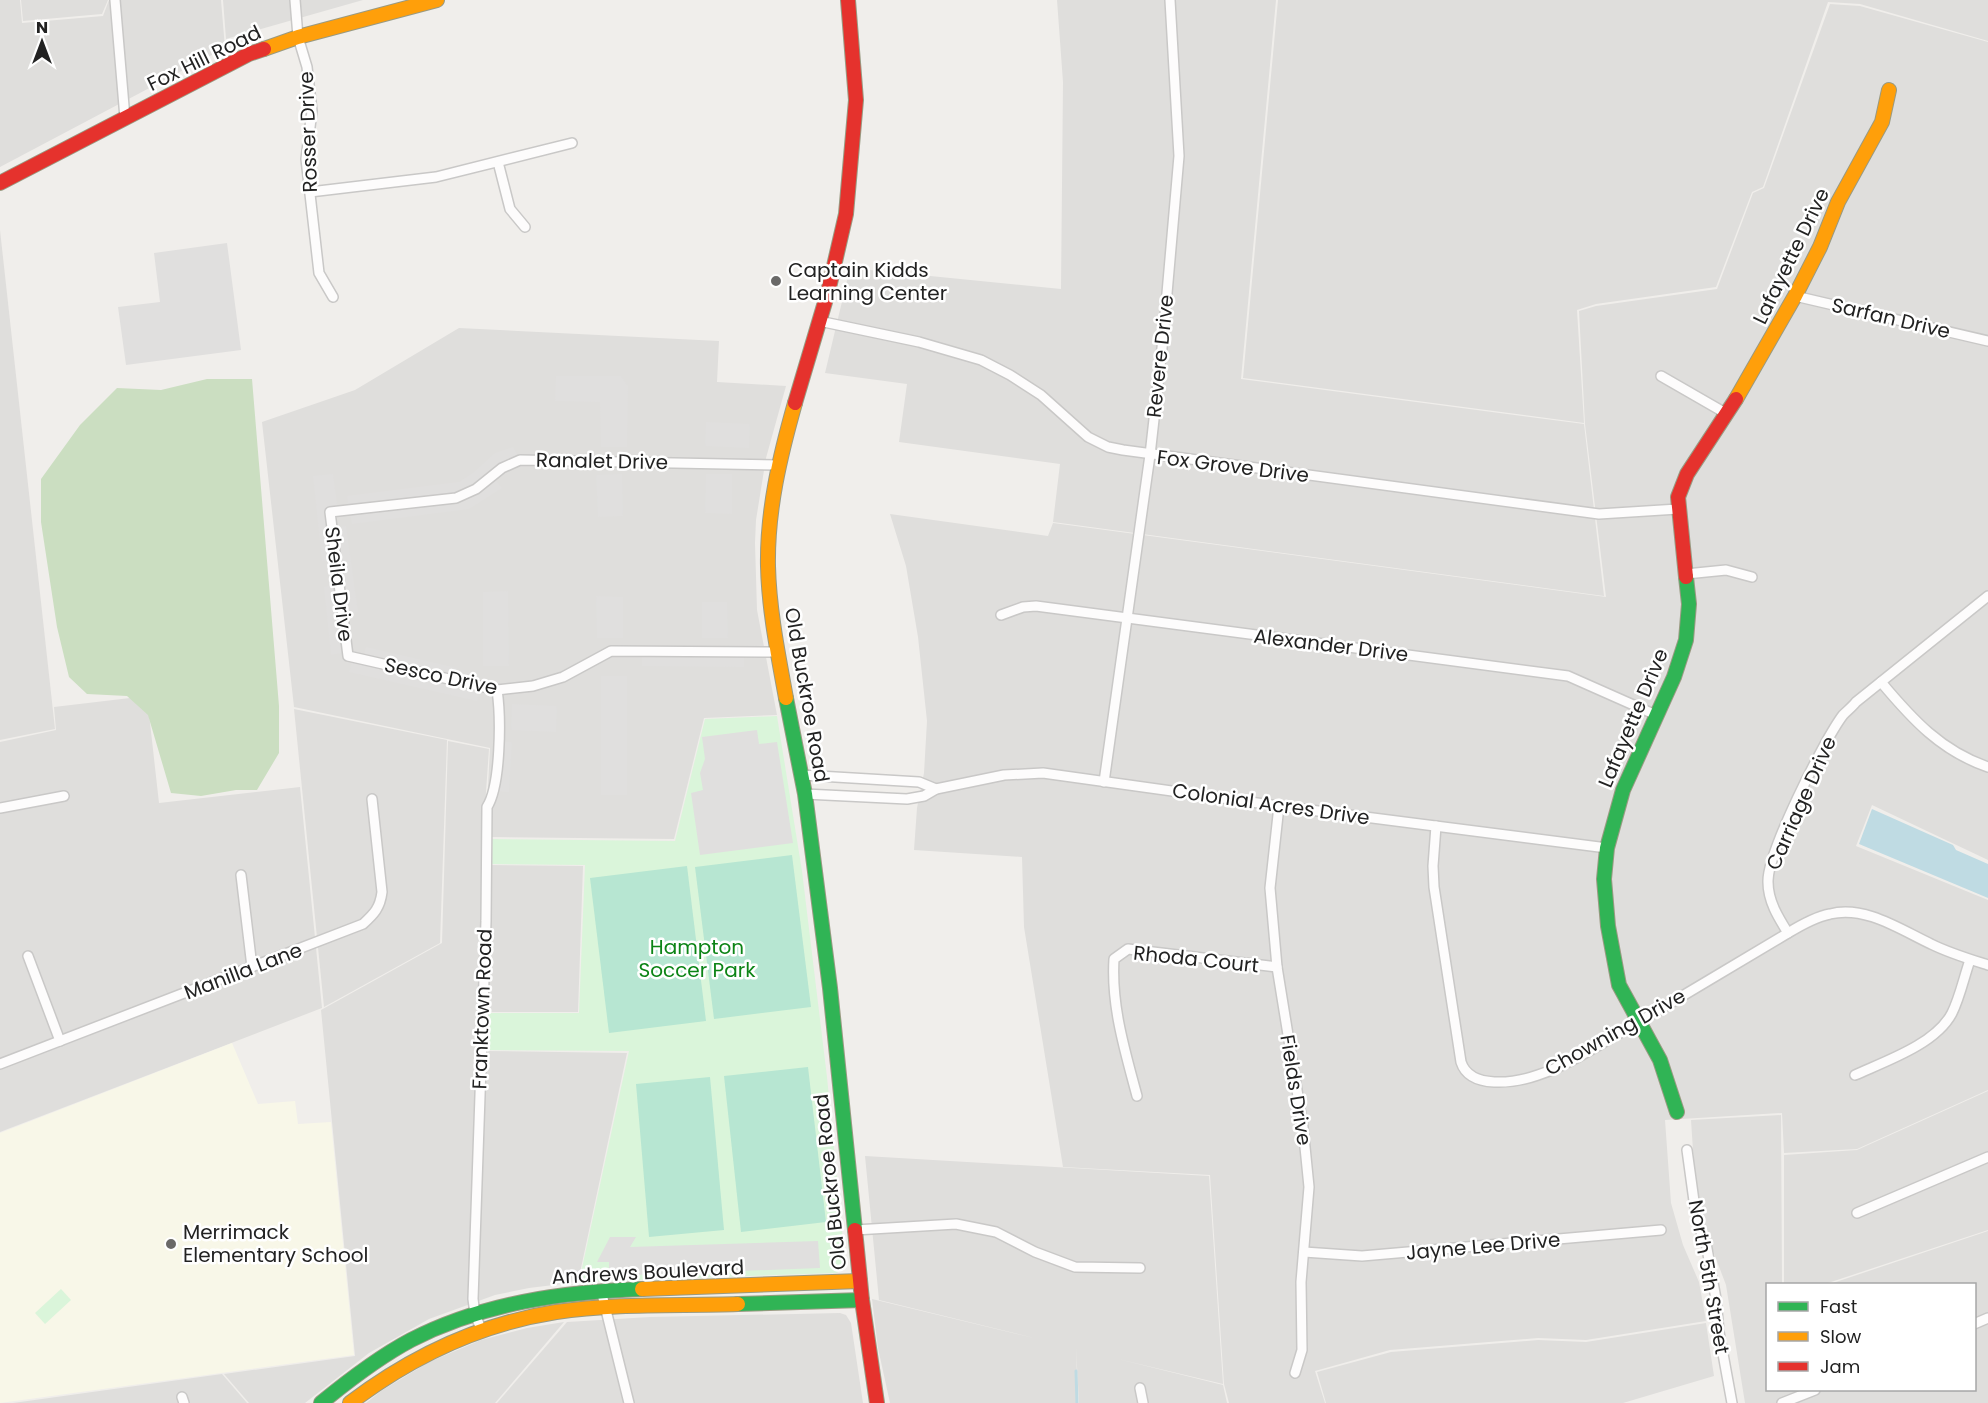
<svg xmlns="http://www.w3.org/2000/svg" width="1988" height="1403" font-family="Poppins,sans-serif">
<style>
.residential{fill:#dfdedc}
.education{fill:#f8f7e8}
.forest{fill:#cbdec1}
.park{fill:#daf5da}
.pitch{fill:#b7e6d2}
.parking{fill:#e0dfde}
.water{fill:#bfdbe3}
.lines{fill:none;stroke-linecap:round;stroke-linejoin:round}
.stream{stroke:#bfdbe3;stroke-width:3}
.street-casing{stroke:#c9c8c7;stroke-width:12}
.fast-casing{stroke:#999a82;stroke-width:16}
.slow-casing{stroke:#999a82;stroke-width:16}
.jam-casing{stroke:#999a82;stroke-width:16}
.street{stroke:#fdfcfc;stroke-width:9}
.fast{stroke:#30b455;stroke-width:14}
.slow{stroke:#ff9f0a;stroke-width:14}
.jam{stroke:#e5322d;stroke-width:14}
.poi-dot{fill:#6a6968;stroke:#fff;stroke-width:2}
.labels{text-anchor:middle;stroke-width:5;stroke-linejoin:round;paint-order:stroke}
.street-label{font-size:20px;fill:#222;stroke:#fff}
.poi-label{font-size:20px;fill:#222;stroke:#fff;text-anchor:start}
.park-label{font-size:20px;fill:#0c8416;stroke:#fff}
</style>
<rect width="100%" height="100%" fill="#f0eeeb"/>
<g class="residential">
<path d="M0 0H20L22 23 103 16 109 0H221L225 48 0 167Z"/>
<path d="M21 0H108L102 14 23 21Z"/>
<path d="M223 0H363L226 39Z"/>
<path d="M1057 0H1276L1241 379 1584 424 1604 596 1053 522 1060 464 899 442 907 384 825 373 850 268 1061 289 1063 82Z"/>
<path d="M1278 0H1988V41L1860 4 1828 2 1763 187 1752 192 1716 287 1596 304 1577 310 1584 423 1243 378Z"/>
<path d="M1830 4 1860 6 1988 42V860L1872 805 1856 846 1988 900V1090L1857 1149 1784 1153 1782 1113 1665 1120 1671 1203 1683 1245 1699 1282 1706 1321 1586 1340 1538 1338 1390 1350 1315 1371 1325 1403H1229L1224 1384 1210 1175 1063 1167 1024 927 1022 857 914 850 917 808 924 773 927 721 918 637 906 566 890 514 1048 536 1053 523 1606 597 1585 424 1579 311 1596 306 1717 289 1753 193 1764 188Z"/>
<path d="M0 230 55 729 0 740Z"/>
<path d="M459 328 719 341 717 382 786 386 766 458 756 520 755 543 757 610 777 715 704 718 674 839 491 837 492 805H487L490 748 294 707 262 422 355 390Z"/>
<path d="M147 696 159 803 300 787 322 1008 0 1132V742L56 730 54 707Z"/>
<path d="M294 709 447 740 440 943 324 1007Z"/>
<path d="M448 741 489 749 485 806 489 865 583 866 578 1012H486L484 1051 627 1053 578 1282 529 1288 495 1295 429 1319 369 1353 305 1403H249L224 1374 355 1356 321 1010 442 943Z"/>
<path d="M1988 1091V1230L1825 1284H1784V1155L1857 1150Z"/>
<path d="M1781 1115 1782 1284H1768V1390H1974V1284H1830L1988 1231V1403H1745L1726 1285 1704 1227 1696 1196 1691 1120Z"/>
<path d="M865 1156 1209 1176 1223 1384 1118 1359 1223 1385 1227 1403H1079L1076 1348 1078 1403H890L878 1348 872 1299 1034 1338 879 1300Z"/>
<path d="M840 1313 846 1315 851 1323 863 1403H497L567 1322 650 1317Z"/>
<path d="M564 1322 495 1403H366L381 1391 429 1362 481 1340 527 1328Z"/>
<path d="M1706 1323 1714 1376 1623 1403H1326L1317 1372 1391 1352 1538 1340 1586 1342Z"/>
<path d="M222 1374 247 1403H13Z"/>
</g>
<path class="education" d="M232 1043 258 1104 295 1101 298 1124 331 1122 354 1355 0 1403V1133Z"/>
<path class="forest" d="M207 379H252L279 706V753L257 790H236L201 796 171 793 148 715 127 696 87 694 69 677 57 627 41 522V479L80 425 117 388 161 390Z"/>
<g class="park">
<path d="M777 716 802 871 827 1077 845 1261 844 1268 837 1273 579 1282 629 1051 486 1050 487 1013H579L585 865 490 864 491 839 675 841 705 719Z"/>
<path d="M61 1289 71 1300 45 1324 35 1313Z"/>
</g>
<g class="pitch">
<path d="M792 855 811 1007 714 1019 695 867Z"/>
<path d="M687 866 706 1021 609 1033 590 878Z"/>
<path d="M808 1067 826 1222 741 1232 724 1076Z"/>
<path d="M710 1077 724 1230 649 1237 636 1084Z"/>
</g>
<g class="parking">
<path d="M227 243 241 350 126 365 118 307 160 302 154 253Z"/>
<path d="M556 376H621L628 386 627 447H601L600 402 555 401Z"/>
<path d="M706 422 750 424 749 448 705 446Z"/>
<path d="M513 447 520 460 492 476 502 488 469 509 352 524 347 496 459 482 473 473 495 453Z"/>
<path d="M333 474 338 511 330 512 332 528 346 526 358 612 343 614 348 652 331 655 324 587 339 584 336 559 322 561 313 476Z"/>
<path d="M622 474 623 516 598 517 596 475Z"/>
<path d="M706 474H732V514L705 513Z"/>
<path d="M508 591 509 666H483V592Z"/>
<path d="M596 596 623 597V638H597Z"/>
<path d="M702 602H727L728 638H702Z"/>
<path d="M366 647 457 668 455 680 481 687 477 701 349 672 353 657 363 659Z"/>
<path d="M642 651 744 652V667L642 666Z"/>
<rect x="601" y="676" width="26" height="119"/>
<path d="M512 704 557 706 556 732 511 730Z"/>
<path d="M757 730 759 744 777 742 793 843 700 855 691 793 703 790 700 773 705 759 702 737Z"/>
<path d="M498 741 512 742 509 792 493 791Z"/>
<path d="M610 1237H636L630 1247 818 1241 820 1268 609 1276V1262H597Z"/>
</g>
<path class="water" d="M1872 809 1953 845 1956 850 1988 864V898L1859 844Z"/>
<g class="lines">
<path class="stream" d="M1076 1371 1077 1403"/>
<defs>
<g id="street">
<path d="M115 0 125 118"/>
<path d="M295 0 298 37 307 67 312 111 306 159 319 273 333 297"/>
<path d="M498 162 510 209 525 227"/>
<path d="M310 192 436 177 572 143"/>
<path d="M1795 296 1988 341"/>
<path d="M819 321 919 342 981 360 1010 375 1041 395 1088 437 1108 447 1123 450 1599 514 1678 509"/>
<path d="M1661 376 1727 414"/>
<path d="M1686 574 1726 570 1752 577"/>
<path d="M1001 615 1023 607 1036 606 1568 676 1656 715"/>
<path d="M777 652 611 651 563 677 533 686 497 690 348 656 330 512 456 498 476 489 502 468 520 460 778 465"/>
<path d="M1881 682C1912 719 1941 751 1988 767"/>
<path d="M802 775 919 782 936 789"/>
<path d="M1104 782 1150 455 1163 339 1179 156 1170 0"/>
<path d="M805 794 907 799 924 796 936 789 1004 775 1043 773 1279 806 1607 848"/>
<path d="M1279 806 1270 888 1277 967 1303 1127 1309 1187 1301 1282 1302 1350 1295 1373"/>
<path d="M0 808 64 796"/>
<path d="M1436 826 1433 866 1434 887 1461 1062C1470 1090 1515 1083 1538 1075 1569 1065 1598 1045 1627 1029 1681 997 1734 965 1788 933 1801 925 1815 917 1830 914 1865 905 1901 930 1931 944 1949 953 1969 959 1988 965"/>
<path d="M241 875 252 967"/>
<path d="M1788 933C1778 917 1768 901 1768 882 1767 853 1824 740 1843 715 1847 711 1852 707 1856 702L1988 596"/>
<path d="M28 956 60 1041"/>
<path d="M0 1064 363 924C374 914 380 908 382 892L372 799"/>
<path d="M1855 1075C1886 1061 1936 1044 1952 1013 1960 997 1964 977 1970 960"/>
<path d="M1137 1096C1125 1051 1111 1006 1114 959L1128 949 1277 967"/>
<path d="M1687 1150 1697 1223 1706 1243 1716 1299 1719 1332 1732 1403"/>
<path d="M1857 1213 1988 1157"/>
<path d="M855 1230 956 1224 996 1232 1035 1252 1075 1267 1140 1268"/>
<path d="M1304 1252 1362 1256 1661 1230"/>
<path d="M601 1290 629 1403"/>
<path d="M1974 1324 1988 1318"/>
<path d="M481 1329 475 1314 473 1299 486 921 487 807C501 785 501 717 497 690"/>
<path d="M1140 1388 1143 1403"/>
<path d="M182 1397 184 1403"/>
<path d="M1782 1403 1815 1390"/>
</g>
<g id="fast">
<path d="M786 698 805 794 830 988 855 1230"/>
<path d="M1677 1112 1660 1060 1619 985 1608 926 1604 879 1607 848 1623 790 1674 677 1686 640 1689 604 1686 577"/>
<path d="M738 1304 862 1300"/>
<path d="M321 1403C349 1380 379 1357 411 1340 483 1303 562 1292 642 1289"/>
</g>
<g id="slow">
<path d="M264 49 298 37 437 0"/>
<path d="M1736 399 1795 296 1820 247 1838 202 1882 122 1889 90"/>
<path d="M786 698C778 654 769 610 768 566 767 510 780 456 795 403"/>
<path d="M642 1289 860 1281"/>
<path d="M350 1403C412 1356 479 1324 556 1312 616 1303 678 1306 738 1304"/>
</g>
<g id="jam">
<path d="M0 183 249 54 264 49"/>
<path d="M795 403 828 292 846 214 856 100 848 0"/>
<path d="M1686 577 1678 497 1687 474 1736 399"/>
<path d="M855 1230 862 1300 877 1403"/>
</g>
</defs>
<use href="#street" class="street-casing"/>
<use href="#fast" class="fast-casing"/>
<use href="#slow" class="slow-casing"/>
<use href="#jam" class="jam-casing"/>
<use href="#street" class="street"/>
<use href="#fast" class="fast"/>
<use href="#slow" class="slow"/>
<use href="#jam" class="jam"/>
</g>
<g class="poi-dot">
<circle cx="776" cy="281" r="6"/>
<circle cx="171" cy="1244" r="6"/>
</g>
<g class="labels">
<g class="street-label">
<text transform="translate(204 58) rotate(-26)" y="7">Fox Hill Road</text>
<text transform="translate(308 132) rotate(-92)" y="7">Rosser Drive</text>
<text transform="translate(1791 256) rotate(-64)" y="7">Lafayette Drive</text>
<text transform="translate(1891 318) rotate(13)" y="7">Sarfan Drive</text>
<text transform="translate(1160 356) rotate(-84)" y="7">Revere Drive</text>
<text transform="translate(602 461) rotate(1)" y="7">Ranalet Drive</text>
<text transform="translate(1233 466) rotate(7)" y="7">Fox Grove Drive</text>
<text transform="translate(339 584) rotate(83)" y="7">Sheila Drive</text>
<text transform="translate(1331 645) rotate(7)" y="7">Alexander Drive</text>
<text transform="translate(441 676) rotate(12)" y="7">Sesco Drive</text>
<text transform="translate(807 695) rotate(80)" y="7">Old Buckroe Road</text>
<text transform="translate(1633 718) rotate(-67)" y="7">Lafayette Drive</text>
<text transform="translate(1801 803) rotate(-66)" y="7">Carriage Drive</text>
<text transform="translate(1271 804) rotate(8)" y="7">Colonial Acres Drive</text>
<text transform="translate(1196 959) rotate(6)" y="7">Rhoda Court</text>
<text transform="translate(243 971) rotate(-21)" y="7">Manilla Lane</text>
<text transform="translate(482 1009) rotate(-88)" y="7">Franktown Road</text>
<text transform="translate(1615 1032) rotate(-29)" y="7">Chowning Drive</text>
<text transform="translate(1296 1090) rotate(81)" y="7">Fields Drive</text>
<text transform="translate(830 1182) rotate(-96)" y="7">Old Buckroe Road</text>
<text transform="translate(1483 1246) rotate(-5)" y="7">Jayne Lee Drive</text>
<text transform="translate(648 1272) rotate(-3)" y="7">Andrews Boulevard</text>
<text transform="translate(1709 1277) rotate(80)" y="7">North 5th Street</text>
</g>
<g class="poi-label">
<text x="788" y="277">Captain Kidds<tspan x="788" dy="23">Learning Center</tspan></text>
<text x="183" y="1239">Merrimack<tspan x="183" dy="23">Elementary School</tspan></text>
</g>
<g class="park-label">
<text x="697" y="954">Hampton<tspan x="697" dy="23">Soccer Park</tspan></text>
</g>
</g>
<rect x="1766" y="1283" width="210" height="108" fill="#ffffff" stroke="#a7a7a7" stroke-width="1.5"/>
<rect x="1778" y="1302" width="30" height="9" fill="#30b455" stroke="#a7a7a7" stroke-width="1.5"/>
<text x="1820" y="1313" font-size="18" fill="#222222">Fast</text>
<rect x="1778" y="1332" width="30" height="9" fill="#ff9f0a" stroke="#a7a7a7" stroke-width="1.5"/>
<text x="1820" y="1343" font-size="18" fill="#222222">Slow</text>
<rect x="1778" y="1362" width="30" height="9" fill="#e5322d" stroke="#a7a7a7" stroke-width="1.5"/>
<text x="1820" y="1373" font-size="18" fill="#222222">Jam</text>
<g transform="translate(42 42)" stroke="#ffffff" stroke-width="4.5" paint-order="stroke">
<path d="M0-4.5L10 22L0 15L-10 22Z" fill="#222222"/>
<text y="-9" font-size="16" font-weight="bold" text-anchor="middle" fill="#222222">N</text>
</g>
</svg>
